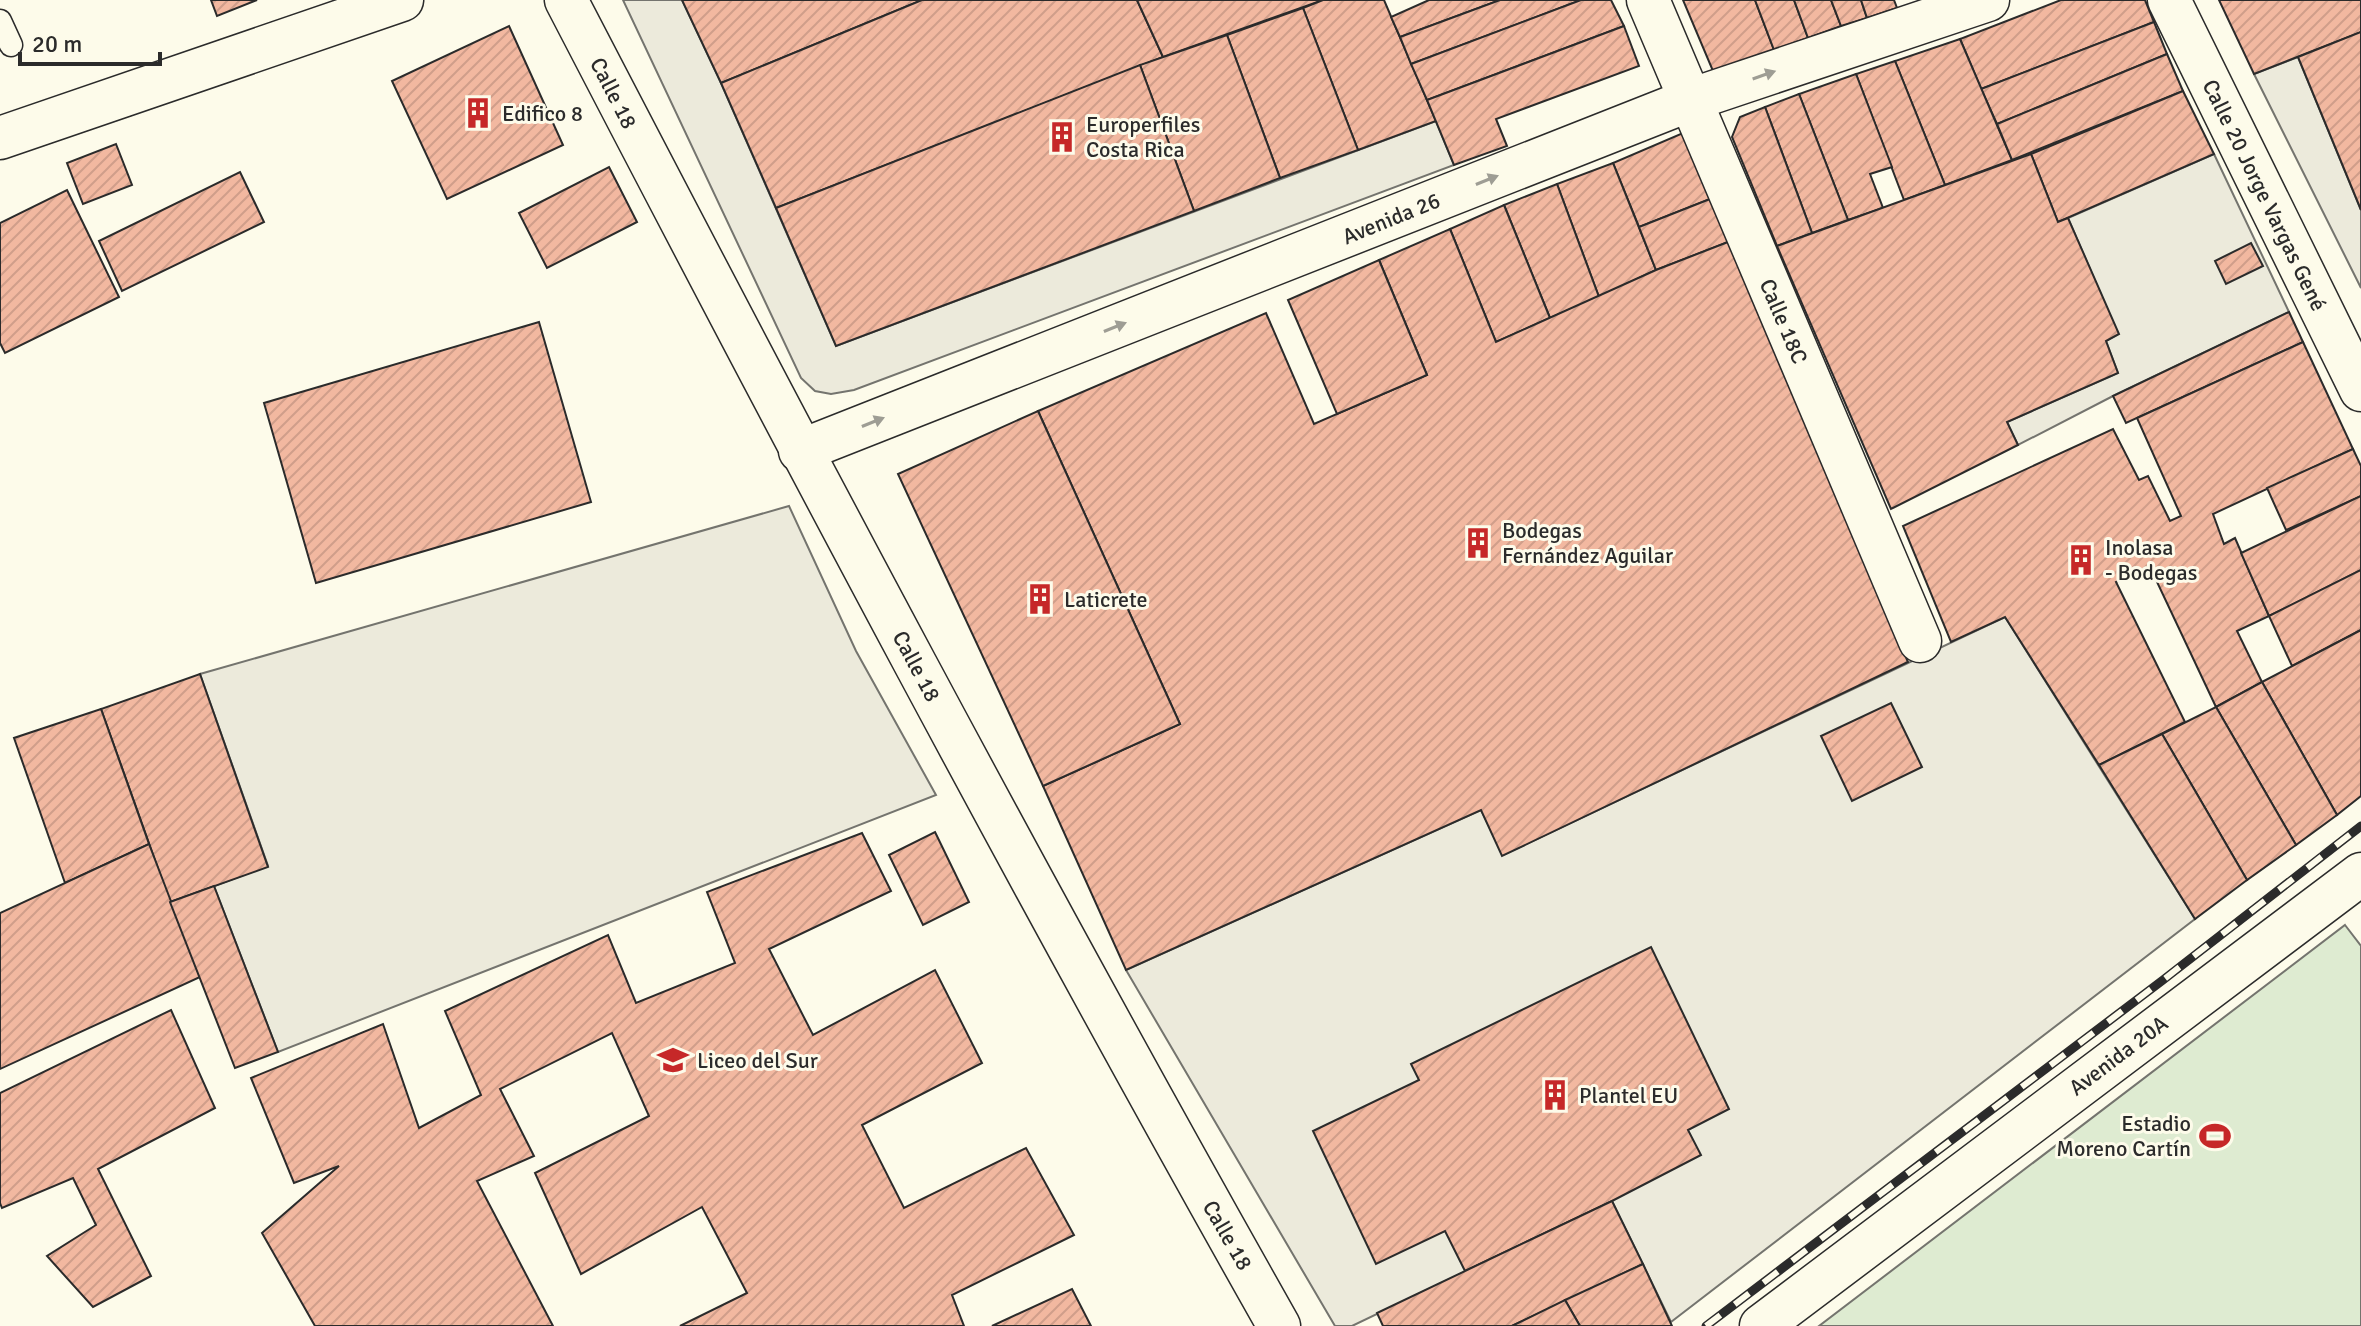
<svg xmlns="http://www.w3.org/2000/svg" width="2361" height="1326" font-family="Signika,sans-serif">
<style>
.pitch{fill:#deebd1;stroke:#74746e;stroke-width:2}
.parking{fill:#eceadb;stroke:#74746e;stroke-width:2}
.building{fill:url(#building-hatch);stroke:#2b2b2b;stroke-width:2}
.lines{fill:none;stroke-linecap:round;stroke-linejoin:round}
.service-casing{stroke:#2b2b2b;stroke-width:25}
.minor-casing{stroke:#2b2b2b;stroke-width:45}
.service{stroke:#fdfbea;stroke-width:22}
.minor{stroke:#fdfbea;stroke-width:42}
.rail-casing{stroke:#2b2b2b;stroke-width:9}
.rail{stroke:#fdfbea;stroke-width:6;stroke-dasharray:18;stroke-linecap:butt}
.oneway{fill:#9e9d94}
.labels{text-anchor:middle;stroke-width:6;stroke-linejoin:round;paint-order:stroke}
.street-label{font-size:22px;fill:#2b2b2b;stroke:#fdfbea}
.poi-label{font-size:22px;fill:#2b2b2b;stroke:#fdfbea;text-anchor:start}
</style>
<defs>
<pattern id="building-hatch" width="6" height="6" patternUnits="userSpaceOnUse" patternTransform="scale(2)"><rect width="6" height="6" fill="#f2b8a0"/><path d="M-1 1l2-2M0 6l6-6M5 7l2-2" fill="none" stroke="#d09e8a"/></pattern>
</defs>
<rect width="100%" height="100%" fill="#fdfbea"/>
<path class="pitch" d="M2345 925 2361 946V1326H1819Z"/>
<g class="parking">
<path d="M623 0H682L721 83 836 346 1436 121 1454 165 854 390 831 394 815 391 801 378Z"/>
<path d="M2298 57 2361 210V288L2254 74Z"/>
<path d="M2214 154 2289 312 2113 396 2018 445 2007 422 2118 373 2106 341 2118 334 2068 218Z"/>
<path d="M789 506 856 651 936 795 278 1052 214 886 268 866 200 674Z"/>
<path d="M2005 617 2195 919 1671 1322 1612 1201 1352 1326H1335L1126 970 1481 810 1503 855Z"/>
</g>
<g class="building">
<path d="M211 0H257L217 16Z"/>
<path d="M682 0H922L721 83Z"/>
<path d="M922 0H1137L1163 57 776 208 721 83Z"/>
<path d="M1137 0H1323L1163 57Z"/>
<path d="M1323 0H1384L1436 121 1358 150 1303 8Z"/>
<path d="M1429 0H1500L1400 37 1391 17Z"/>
<path d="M1500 0H1581L1411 64 1400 37Z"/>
<path d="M1581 0H1611L1624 26 1427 100 1411 64Z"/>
<path d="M1683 0H1755L1774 50 1713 71Z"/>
<path d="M1755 0H1794L1808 38 1774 50Z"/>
<path d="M1794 0H1831L1841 26 1808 38Z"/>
<path d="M1831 0H1861L1867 18 1841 26Z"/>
<path d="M1861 0H1894L1897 8 1867 18Z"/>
<path d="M2061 0H2145L2154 22 1981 89 1960 39Z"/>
<path d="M2219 0H2361V32L2254 74Z"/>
<path d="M1303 8 1358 150 1280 178 1227 35Z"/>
<path d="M2154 22 2167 54 1997 124 1981 89Z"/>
<path d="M509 26 563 145 447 199 392 81Z"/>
<path d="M1624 26 1639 66 1496 119 1507 146 1454 165 1427 100Z"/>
<path d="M2361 32V210L2298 57Z"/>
<path d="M1227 35 1280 178 1194 211 1140 65Z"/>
<path d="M1960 39 2012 160 1945 185 1895 61Z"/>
<path d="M2167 54 2183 91 2012 160 1997 124Z"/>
<path d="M1895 61 1945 185 1904 200 1856 74Z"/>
<path d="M1140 65 1194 211 836 346 776 208Z"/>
<path d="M1856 74 1892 167 1870 174 1883 208 1848 220 1799 94Z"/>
<path d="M2183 91 2214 154 2058 222 2031 154Z"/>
<path d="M1799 94 1848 220 1812 233 1765 107Z"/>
<path d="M1765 107 1812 233 1777 246 1732 137 1740 117Z"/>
<path d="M1683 133 1710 199 1639 227 1613 163Z"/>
<path d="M116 144 132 185 83 204 67 163Z"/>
<path d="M2031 154 2058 222 2068 218 2119 334 2106 341 2118 373 2007 422 2018 445 1891 509 1777 246Z"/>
<path d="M1613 163 1656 270 1599 297 1557 184Z"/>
<path d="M609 167 637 222 547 268 519 213Z"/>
<path d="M240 172 264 222 122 291 99 241Z"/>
<path d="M1557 184 1599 297 1550 318 1504 205Z"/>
<path d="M67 190 119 297 5 353 0 343V223Z"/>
<path d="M1710 199 1728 242 1656 270 1639 227Z"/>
<path d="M1504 205 1550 318 1496 342 1450 229Z"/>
<path d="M1450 229 1496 342 1656 270 1728 242 1908 662 1502 856 1481 810 1126 970 1043 786 1180 724 1038 411 1266 313 1314 424 1427 375 1379 260Z"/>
<path d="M2251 243 2263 266 2226 284 2215 261Z"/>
<path d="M1379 260 1427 375 1337 414 1288 300Z"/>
<path d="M2289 312 2303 342 2126 423 2113 396Z"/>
<path d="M539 322 591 502 316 583 264 403Z"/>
<path d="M2303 342 2353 449 2213 514 2224 544 2235 538 2269 616 2237 631 2262 682 2216 707 2150 567 2116 582 2185 722 2099 765 2005 617 1951 642 1903 526 2113 429 2139 480 2148 476 2170 521 2181 516 2137 418Z"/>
<path d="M1038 411 1180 724 1043 786 898 474Z"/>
<path d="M2353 449 2361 466V496L2286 530 2267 488Z"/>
<path d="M2361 496V570L2269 616 2241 553Z"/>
<path d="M2361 570V630L2292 666 2269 616Z"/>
<path d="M2361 630V796L2337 815 2262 682Z"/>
<path d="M200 674 268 867 170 902 101 709Z"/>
<path d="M2262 682 2337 815 2296 845 2216 707Z"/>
<path d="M1891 703 1922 767 1852 801 1821 736Z"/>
<path d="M2216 707 2296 845 2247 880 2162 734Z"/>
<path d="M101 709 149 844 65 883 14 738Z"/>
<path d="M2162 734 2247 880 2195 919 2099 765Z"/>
<path d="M935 832 969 902 923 925 889 855Z"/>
<path d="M862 833 891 891 769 949 813 1035 935 970 982 1063 862 1125 904 1208 1026 1148 1074 1235 952 1295 964 1326H680L747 1293 702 1207 581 1274 535 1173 649 1116 612 1033 500 1089 534 1156 477 1181 553 1326H315L262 1233 339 1166 294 1183 251 1078 383 1024 419 1128 481 1095 445 1011 608 935 636 1003 735 963 707 892Z"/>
<path d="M149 844 200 977 0 1069V913Z"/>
<path d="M214 886 278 1052 235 1068 170 902Z"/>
<path d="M1651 947 1729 1109 1688 1130 1701 1155 1612 1201 1465 1271 1445 1231 1376 1264 1313 1131 1419 1080 1411 1064Z"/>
<path d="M171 1010 215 1108 98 1169 151 1276 93 1307 47 1256 96 1225 73 1178 2 1208 0 1203V1093Z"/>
<path d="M1612 1201 1643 1264 1512 1326H1383L1377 1313Z"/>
<path d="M1643 1264 1672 1326H1580L1565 1300Z"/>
<path d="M1072 1289 1091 1326H992Z"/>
<path d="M1565 1300 1580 1326H1512Z"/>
</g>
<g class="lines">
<defs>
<path id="service" d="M0 21 11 45"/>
<g id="minor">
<path d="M566 0C797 445 1032 889 1279 1326"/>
<path d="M1648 0 1920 641"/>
<path d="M2169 0 2361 390"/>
<path d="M0 138 402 0"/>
<path d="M800 451 1690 100 1988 0"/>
<path d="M1761 1326 2361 874"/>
</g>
</defs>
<use href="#service" class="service-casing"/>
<use href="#minor" class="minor-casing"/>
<use href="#service" class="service"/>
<use href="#minor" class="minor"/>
<defs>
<path id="rail" d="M1706 1326 2163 980 2361 826"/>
</defs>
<use href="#rail" class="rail-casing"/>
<use href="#rail" class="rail"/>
</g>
<defs><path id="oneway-solid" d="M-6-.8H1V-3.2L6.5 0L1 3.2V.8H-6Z" transform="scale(2)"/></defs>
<g class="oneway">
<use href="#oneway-solid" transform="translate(1764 75) rotate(-19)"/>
<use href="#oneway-solid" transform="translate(1487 180) rotate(-22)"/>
<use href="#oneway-solid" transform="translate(1115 327) rotate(-22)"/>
<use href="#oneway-solid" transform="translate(873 422) rotate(-22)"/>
</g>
<defs>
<symbol id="building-bare" viewBox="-9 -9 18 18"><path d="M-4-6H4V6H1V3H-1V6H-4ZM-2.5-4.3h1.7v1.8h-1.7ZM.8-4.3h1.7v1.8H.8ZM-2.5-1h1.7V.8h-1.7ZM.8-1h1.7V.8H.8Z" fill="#c62828" stroke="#fdfbea" stroke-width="2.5" paint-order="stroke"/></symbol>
<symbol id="school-bare" viewBox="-9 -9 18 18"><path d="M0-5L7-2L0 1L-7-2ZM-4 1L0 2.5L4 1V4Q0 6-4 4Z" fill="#c62828" stroke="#fdfbea" stroke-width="2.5" paint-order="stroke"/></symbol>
<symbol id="stadium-bare" viewBox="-9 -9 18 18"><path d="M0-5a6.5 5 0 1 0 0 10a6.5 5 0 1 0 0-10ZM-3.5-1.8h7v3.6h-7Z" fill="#c62828" stroke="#fdfbea" stroke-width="2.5" paint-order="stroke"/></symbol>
</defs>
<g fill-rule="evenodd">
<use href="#building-bare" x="456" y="91" width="44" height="44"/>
<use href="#building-bare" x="1040" y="115" width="44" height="44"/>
<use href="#building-bare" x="1456" y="521" width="44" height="44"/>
<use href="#building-bare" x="2059" y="538" width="44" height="44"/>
<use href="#building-bare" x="1018" y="577" width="44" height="44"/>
<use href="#school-bare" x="651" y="1038" width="44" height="44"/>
<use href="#building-bare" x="1533" y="1073" width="44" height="44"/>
<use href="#stadium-bare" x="2193" y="1114" width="44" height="44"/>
</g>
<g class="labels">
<g class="street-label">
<text transform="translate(614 93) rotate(63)" y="8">Calle 18</text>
<text transform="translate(2265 195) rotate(64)" y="8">Calle 20 Jorge Vargas Gené</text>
<text transform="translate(1391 218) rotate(-22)" y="8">Avenida 26</text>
<text transform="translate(1784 321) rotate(67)" y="8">Calle 18C</text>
<text transform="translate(917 666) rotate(62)" y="8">Calle 18</text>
<text transform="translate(2118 1055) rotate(-37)" y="8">Avenida 20A</text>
<text transform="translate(1228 1235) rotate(60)" y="8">Calle 18</text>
</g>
<g class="poi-label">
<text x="502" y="121">Edifico 8</text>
<text x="1086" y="132">Europerfiles<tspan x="1086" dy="25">Costa Rica</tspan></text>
<text x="1502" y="538">Bodegas<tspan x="1502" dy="25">Fernández Aguilar</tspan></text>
<text x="2105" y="555">Inolasa<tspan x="2105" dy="25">- Bodegas</tspan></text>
<text x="1064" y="607">Laticrete</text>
<text x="697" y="1068">Liceo del Sur</text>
<text x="1579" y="1103">Plantel EU</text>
<text x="2191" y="1131" text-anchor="end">Estadio<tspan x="2191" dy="25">Moreno Cartín</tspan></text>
</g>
</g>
<path d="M20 52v12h140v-12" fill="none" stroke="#2b2b2b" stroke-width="4"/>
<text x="32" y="52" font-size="24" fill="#2b2b2b" stroke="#fdfbea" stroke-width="6" paint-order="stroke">20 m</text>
</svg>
